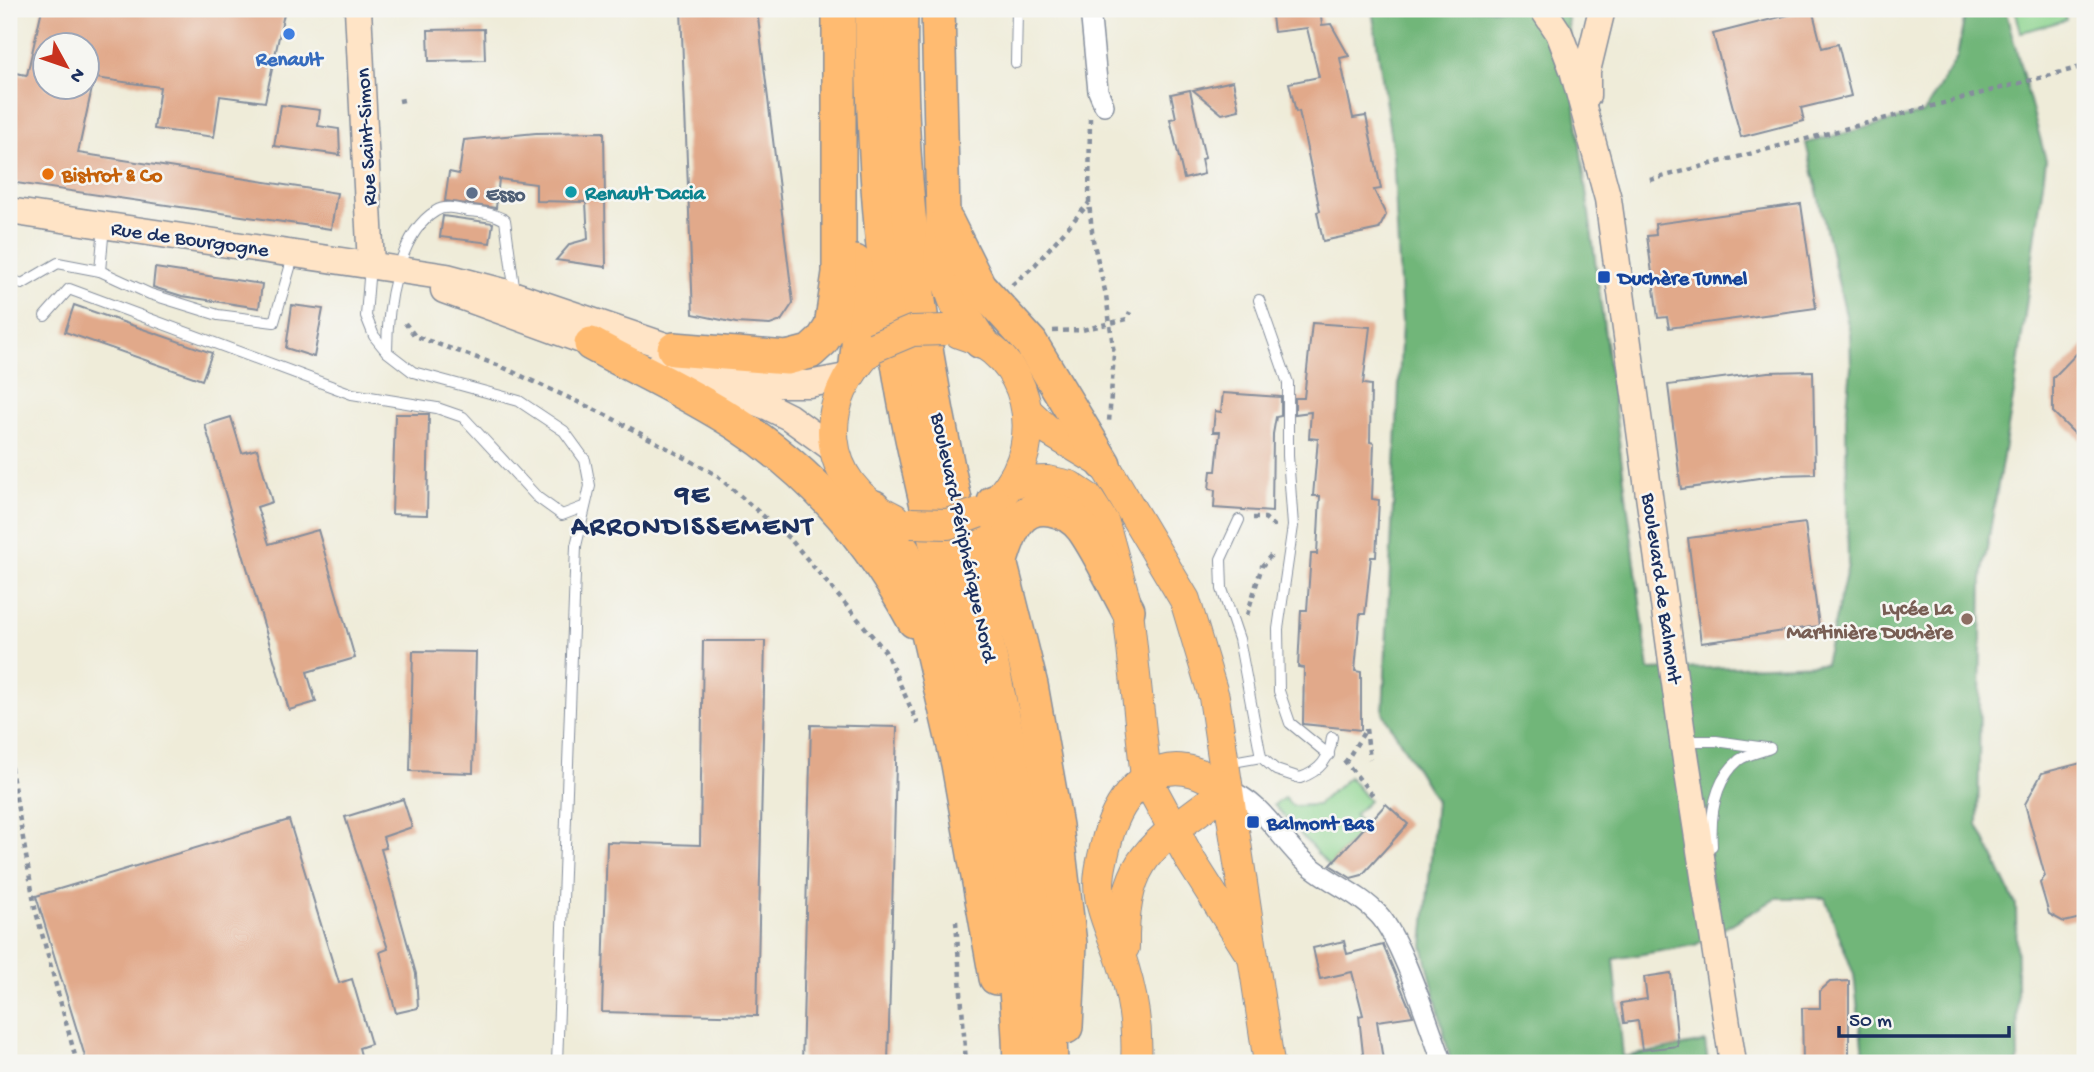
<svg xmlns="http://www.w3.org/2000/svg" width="2094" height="1072" font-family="'Gochi Hand',sans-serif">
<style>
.green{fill:#8cd48e;stroke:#548276;stroke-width:2}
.forest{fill:#71b679;stroke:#46726c;stroke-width:2}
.building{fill:#e1a98a}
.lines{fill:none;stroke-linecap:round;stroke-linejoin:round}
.lane-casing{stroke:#858e9c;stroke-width:12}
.street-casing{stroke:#858e9c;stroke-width:22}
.secondary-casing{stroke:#858e9c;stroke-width:29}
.primary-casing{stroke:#858e9c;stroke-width:32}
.highway-casing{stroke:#858e9c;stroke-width:36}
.path{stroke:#858e9c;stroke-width:4.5;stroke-dasharray:5 5;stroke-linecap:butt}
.lane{stroke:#fff;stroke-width:10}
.street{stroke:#fff;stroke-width:19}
.secondary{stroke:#ffe4c6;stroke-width:26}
.primary{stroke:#ffbb71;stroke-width:30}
.highway{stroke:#ffbb71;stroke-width:33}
.primary-bridge-casing{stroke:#858e9c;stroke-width:32;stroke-linecap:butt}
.primary-bridge{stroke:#ffbb71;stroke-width:30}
.shop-dot{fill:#3f7fe0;stroke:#f6f6f2;stroke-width:2.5}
.food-dot{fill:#e8710a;stroke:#f6f6f2;stroke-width:2.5}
.culture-dot{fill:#0f9aa8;stroke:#f6f6f2;stroke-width:2.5}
.service-dot{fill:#5c6f8a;stroke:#f6f6f2;stroke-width:2.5}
.transit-dot{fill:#1a4fb4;stroke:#f6f6f2;stroke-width:2.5}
.education-dot{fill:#8d6e63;stroke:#f6f6f2;stroke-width:2.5}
.labels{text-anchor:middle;stroke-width:5;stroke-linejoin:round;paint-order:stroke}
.shop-label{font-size:21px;font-weight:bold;fill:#366cbe;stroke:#f6f6f2}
.street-label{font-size:21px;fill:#1b2f5e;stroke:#f6f6f2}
.food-label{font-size:21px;font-weight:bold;fill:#c56008;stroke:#f6f6f2;text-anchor:start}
.culture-label{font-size:21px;font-weight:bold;fill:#0d838f;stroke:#f6f6f2;text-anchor:start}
.service-label{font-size:21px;font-weight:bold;fill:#4e5e75;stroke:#f6f6f2;text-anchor:start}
.transit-label{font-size:21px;font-weight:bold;fill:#164399;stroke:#f6f6f2;text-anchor:start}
.education-label{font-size:21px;font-weight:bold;fill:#785e54;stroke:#f6f6f2;text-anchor:end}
.district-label{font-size:28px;font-weight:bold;letter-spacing:2px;fill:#1b2f5e;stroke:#f6f6f2}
</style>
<rect width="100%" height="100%" fill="#f6f6f2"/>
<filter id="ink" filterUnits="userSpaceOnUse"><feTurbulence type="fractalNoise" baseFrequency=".0143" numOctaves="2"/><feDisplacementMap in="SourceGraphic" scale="14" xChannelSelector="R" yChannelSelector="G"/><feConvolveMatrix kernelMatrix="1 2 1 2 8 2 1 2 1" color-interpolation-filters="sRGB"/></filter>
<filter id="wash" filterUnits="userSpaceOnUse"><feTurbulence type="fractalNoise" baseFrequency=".00686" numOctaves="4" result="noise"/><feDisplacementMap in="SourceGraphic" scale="28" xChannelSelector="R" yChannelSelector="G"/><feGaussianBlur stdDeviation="1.57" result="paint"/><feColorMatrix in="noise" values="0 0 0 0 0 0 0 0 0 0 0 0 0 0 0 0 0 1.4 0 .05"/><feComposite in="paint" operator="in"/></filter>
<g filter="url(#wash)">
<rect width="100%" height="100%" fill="#efecd9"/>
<g class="green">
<path d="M2015 9H2063L2066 20 2021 32Z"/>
<path d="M1349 777 1369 801 1354 815 1365 827 1329 866 1274 805 1284 798 1293 806 1317 805Z"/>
</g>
<path class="forest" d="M1372 9H1567L1576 114 1649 670 1825 664 1848 565 1846 417 1851 367 1850 333 1806 143 1924 113 1957 57 1966 9H2005L2046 160 2015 387 1982 577 1978 825 2016 905 2018 1063H1864L1854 975 1825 898H1777L1695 945 1614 959 1623 1057 1705 1042 1708 1063H1451L1423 946 1436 801 1383 713 1402 323 1393 153Z"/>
<g id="blocks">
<g class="building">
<path d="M42 9H285L265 102 220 96 214 137 154 129 160 87 88 77V46H46V88H92L78 153 337 193 331 229 9 182V72L27 75Z"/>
<path d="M681 9H757L793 303 781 321 770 325 736 323 693 314Z"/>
<path d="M1271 9H1320L1322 25 1331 24 1349 56 1340 58 1353 118 1366 116 1381 189 1374 190 1386 215 1379 229 1323 241 1317 212 1320 211 1299 111 1296 112 1289 83 1319 77 1307 28 1274 32Z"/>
<path d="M1812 9 1822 48 1838 44 1851 96 1801 108 1804 121 1741 137 1713 34Z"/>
<path d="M484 29 485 60 429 61 428 30Z"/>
<path d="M1233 81 1239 110 1222 114 1193 90Z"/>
<path d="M1190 90 1205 158 1201 159 1204 174 1184 179 1170 119 1176 118 1171 94Z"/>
<path d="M281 105 320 110 318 126 339 129 340 155 274 146Z"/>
<path d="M604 132 606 267 556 260 570 244 588 239 586 202 536 201V184L499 179 496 208 445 201 449 172 459 174 464 140 536 133Z"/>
<path d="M1801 204 1816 308 1669 328 1667 317 1658 318 1647 236 1656 235 1655 224Z"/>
<path d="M443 216 493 223 490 243 440 237Z"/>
<path d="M155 268 262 284 259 308 182 296 153 287Z"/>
<path d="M74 305 212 353 202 380 65 332Z"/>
<path d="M292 305 323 309 314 357 286 348Z"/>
<path d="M1312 323 1370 327 1363 384 1371 385 1370 442 1374 443 1372 499 1379 500 1376 557H1371L1365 614H1360L1355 671 1361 672V730L1303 724 1304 668 1298 667 1301 610H1307L1311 554H1317L1320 496H1313L1318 439 1309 438 1311 412 1295 414V398H1304Z"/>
<path d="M2085 345V444L2053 412V378Z"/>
<path d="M1813 371 1815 474 1780 475 1681 489 1668 385 1768 372Z"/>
<path d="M1223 393 1281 397V416L1276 417 1273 434 1272 512 1214 508 1215 490 1209 489 1211 471H1216L1220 432H1213L1215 411 1221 412Z"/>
<path d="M395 414H429L427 515 392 514Z"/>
<path d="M231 417 242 453 257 449 272 502 257 507 269 544 318 530 355 658 307 672 316 702 289 710 205 425Z"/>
<path d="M1805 523 1819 626 1701 643 1688 538Z"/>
<path d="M703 641H765L757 1016 602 1012 607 842 700 845Z"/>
<path d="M413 651 476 652 473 773 410 771Z"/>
<path d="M811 725 897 727 888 1063H802Z"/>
<path d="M2085 762V917L2064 922 2049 914 2040 883 2045 876 2025 804 2042 773Z"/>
<path d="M403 799 412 827 383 837 386 848 381 849 416 974 418 1008 396 1013 380 952 388 949 345 817Z"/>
<path d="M1386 804 1408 824 1362 875 1351 878 1330 865Z"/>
<path d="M289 820 339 983 352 979 371 1044 359 1048 363 1063H87L36 896Z"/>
<path d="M1344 941 1347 954 1383 945 1413 1016 1377 1021 1383 1060 1364 1063 1359 1016 1363 1015 1352 972 1320 979 1313 948Z"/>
<path d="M1671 973 1678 1046 1642 1050 1638 1021 1624 1023 1621 1003 1647 999 1644 977Z"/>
<path d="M1849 981V1063H1803L1802 1008H1820V991L1830 982Z"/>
</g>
</g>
</g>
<g filter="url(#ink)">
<use href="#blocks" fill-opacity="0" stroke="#858e9c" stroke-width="2"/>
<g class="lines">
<defs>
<g id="lane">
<path d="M1016 63 1017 9"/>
<path d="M370 266 366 316 374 336 387 352 413 372 519 401 564 431 585 460 590 486 576 546 557 1063"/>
<path d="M100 271 104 226"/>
<path d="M9 279 22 284 58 263 100 271 150 294 218 315 274 322 294 254"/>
<path d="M1259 300 1288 383V456L1293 526 1278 629 1279 691 1290 723 1329 755"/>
<path d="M45 316 69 289 352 394 437 408 463 417 537 497 562 515 583 507"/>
<path d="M387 351C387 310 397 234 436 211 445 205 458 209 468 211 482 212 493 213 505 220L515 294"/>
<path d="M1239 520 1221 559 1222 589 1239 639 1261 757 1276 770 1300 778C1320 771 1330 759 1332 737"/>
<path d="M1684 741H1716L1766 748"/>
<path d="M1227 763 1261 757"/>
<path d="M1712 846C1710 815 1714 781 1739 760 1747 754 1761 752 1770 748"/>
</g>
<g id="street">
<path d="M1090 9 1098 91 1104 105"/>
<path d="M1227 789C1262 803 1276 833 1301 858 1324 881 1357 891 1379 915 1402 940 1429 1027 1443 1063"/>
</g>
<g id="secondary">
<path d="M358 9 371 265"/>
<path d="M1543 9 1559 33 1573 70 1608 199 1683 741 1733 1063"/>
<path d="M1587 96V71L1602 9"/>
<path d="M9 211 447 277 515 295 778 384H809L846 377"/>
<path d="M444 290 609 350"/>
<path d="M658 366 769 407 789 417 836 451"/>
</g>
<g id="primary">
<path d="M959 333C1030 353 1048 440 1003 493"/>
<path d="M874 347C815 400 818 483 894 518"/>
<path d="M1029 413 1046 429 1104 464 1185 600 1214 697 1269 1063"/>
<path d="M1011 482 1048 481 1070 486 1088 498 1104 523 1128 610 1146 778 1191 861 1247 949"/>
<path d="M1124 947C1122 850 1160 843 1227 789"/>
<path d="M1136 1063C1138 1032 1133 998 1124 968 1117 943 1104 921 1100 896 1097 878 1102 861 1106 844 1115 804 1146 757 1194 772 1205 775 1217 783 1227 789"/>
</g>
<g id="highway">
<path d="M872 9C872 138 880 265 903 393 921 492 948 588 970 686 997 810 1016 936 1020 1063"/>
<path d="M901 9C898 163 916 316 948 467 989 665 1046 860 1051 1063"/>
<path d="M938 9 943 214 941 261 957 305 981 342"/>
<path d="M947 222 979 286 1031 343 1104 464"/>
<path d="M855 262 860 328 856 364"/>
<path d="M591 344C639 370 691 394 737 424 813 473 871 541 914 621"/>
<path d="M674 349 787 358 810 352 822 341 831 327 839 273V9"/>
<path d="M994 502 992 523 996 545 1031 685 1056 826 1070 944 1066 1027"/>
<path d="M874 507 904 552 917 586 958 764 996 978"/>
<path d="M1001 561C1005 548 1009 533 1018 521 1035 499 1068 509 1083 529 1100 553 1113 583 1128 610"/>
</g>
</defs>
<use href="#lane" class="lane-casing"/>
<use href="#street" class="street-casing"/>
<use href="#secondary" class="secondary-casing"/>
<use href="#primary" class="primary-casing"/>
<use href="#highway" class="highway-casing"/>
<g class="path">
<path d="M399 101 404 100"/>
<path d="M1090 118 1089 203 1093 240 1106 295 1114 354 1109 422"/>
<path d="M1650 180 2085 66"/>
<path d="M1012 285 1035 265 1089 203"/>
<path d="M405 323 415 336 500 366 606 415 715 474 791 540 885 651 918 724"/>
<path d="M1053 331 1082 330 1127 319 1130 312"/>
<path d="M1253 518H1265L1277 529"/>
<path d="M1247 615 1262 566 1273 553"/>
<path d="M9 757 35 908 77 1063"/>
<path d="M1344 760 1374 797"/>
<path d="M1345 763 1366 729 1370 759"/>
<path d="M956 921 966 1063"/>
</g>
<use href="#lane" class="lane"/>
<use href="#street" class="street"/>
<use href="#secondary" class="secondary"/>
<use href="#primary" class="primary"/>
<use href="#highway" class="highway"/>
<defs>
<g id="primary-bridge">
<path d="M874 347 912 331 945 330"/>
<path d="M911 523 948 524 978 513"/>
</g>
</defs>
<use href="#primary-bridge" class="primary-bridge-casing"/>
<use href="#primary-bridge" class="primary-bridge"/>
</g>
</g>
<circle class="shop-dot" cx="289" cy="34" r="7"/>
<circle class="food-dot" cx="48" cy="174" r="7"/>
<circle class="culture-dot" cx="571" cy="192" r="7"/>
<circle class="service-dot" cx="472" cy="193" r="7"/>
<g class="transit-dot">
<rect x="1597" y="270" width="14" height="14" rx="3.5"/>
<rect x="1246" y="815" width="14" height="14" rx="3.5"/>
</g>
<circle class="education-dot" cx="1967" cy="619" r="7"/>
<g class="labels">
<g class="shop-label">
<text x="289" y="65">Renault</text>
</g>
<g class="street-label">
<text transform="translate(365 137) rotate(-93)" y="7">Rue Saint-Simon</text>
<text transform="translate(190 238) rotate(8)" y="7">Rue de Bourgogne</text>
<text transform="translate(965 537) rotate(78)" y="7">Boulevard Périphérique Nord</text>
<text transform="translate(1663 588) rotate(82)" y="7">Boulevard de Balmont</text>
</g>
<g class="food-label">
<text x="62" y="181">Bistrot &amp; Co</text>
</g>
<g class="culture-label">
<text x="585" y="199">Renault Dacia</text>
</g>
<g class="service-label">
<text x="486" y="200">Esso</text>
</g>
<g class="transit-label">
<text x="1618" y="284">Duchère Tunnel</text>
<text x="1267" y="829">Balmont Bas</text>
</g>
<g class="education-label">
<text x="1953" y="614">Lycée La<tspan x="1953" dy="24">Martinière Duchère</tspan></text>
</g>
<g class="district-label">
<text x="693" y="502">9E<tspan x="693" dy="32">ARRONDISSEMENT</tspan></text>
</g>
</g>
<rect width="2094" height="1072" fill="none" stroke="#f6f6f2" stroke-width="35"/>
<g transform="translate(66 66) rotate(130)"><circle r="33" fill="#f6f6f2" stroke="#9ea6b7" stroke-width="2"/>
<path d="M0-5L12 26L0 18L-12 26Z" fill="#c8321e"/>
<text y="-10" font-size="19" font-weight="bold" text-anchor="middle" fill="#1b2f5e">N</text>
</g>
<path d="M1839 1026v10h170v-10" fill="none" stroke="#1b2f5e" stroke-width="3.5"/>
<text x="1849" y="1026" font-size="21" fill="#1b2f5e" stroke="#f6f6f2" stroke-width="5" paint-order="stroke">50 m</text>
</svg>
